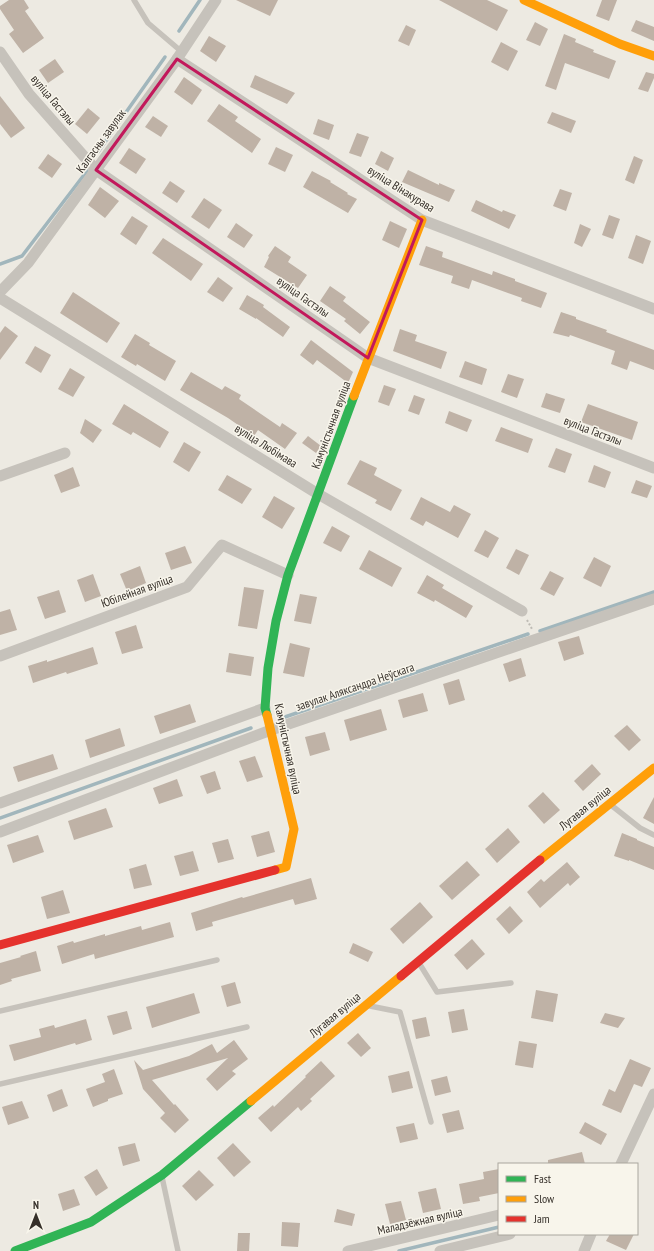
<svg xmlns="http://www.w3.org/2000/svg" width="654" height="1251" font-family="'PT Sans Narrow',sans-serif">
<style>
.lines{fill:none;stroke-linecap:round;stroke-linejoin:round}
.stream{stroke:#a1b6bc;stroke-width:3.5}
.building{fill:#bfb2a6}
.path{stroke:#bebbb4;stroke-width:2;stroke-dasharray:2 2;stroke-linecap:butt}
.lane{stroke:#c6c2bb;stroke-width:5.5}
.street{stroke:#c6c2bb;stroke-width:11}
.fast{stroke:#30b455;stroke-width:9}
.slow{stroke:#ff9f0a;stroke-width:9}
.jam{stroke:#e5322d;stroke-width:9}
.marked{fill:none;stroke:#c2185b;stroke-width:3;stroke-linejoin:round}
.labels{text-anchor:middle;stroke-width:3;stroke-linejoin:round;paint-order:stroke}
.street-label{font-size:12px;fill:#36302a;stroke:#f8f5eb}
</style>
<rect width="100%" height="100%" fill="#edeae2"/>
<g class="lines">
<g class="stream">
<path d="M179 31 200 0"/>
<path d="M98 152 165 57"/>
<path d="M0 264 22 256 87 171"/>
<path d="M540 631 654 592"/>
<path d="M282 718 528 634"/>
<path d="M0 818 251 728"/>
<path d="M399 1251 499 1227"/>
</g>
</g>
<g class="building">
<path d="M9 0H24L29 8 25 11 44 38 23 53 9 34 14 30 0 9V6Z"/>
<path d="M236 0H278L270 16Z"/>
<path d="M439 0H487L508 10 497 31Z"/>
<path d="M602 0H617L609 21 596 16Z"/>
<path d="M636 20 654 27V41L631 31Z"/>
<path d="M535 22 548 29 540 46 526 40Z"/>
<path d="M406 25 416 30 409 46 398 41Z"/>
<path d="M564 34 576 39 575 42 594 50 593 52 616 61 609 79 565 63 556 90 545 86Z"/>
<path d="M209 36 226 46 216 62 200 51Z"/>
<path d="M501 42 518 51 508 71 491 62Z"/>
<path d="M55 59 64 72 48 83 39 70Z"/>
<path d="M646 72 654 74V78L648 92 638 89Z"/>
<path d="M255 75 295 93 287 104 250 87Z"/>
<path d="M184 77 202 90 192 105 174 92Z"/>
<path d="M0 96 25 128 11 138 0 124Z"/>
<path d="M219 104 238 117 235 121 261 139 252 153 207 121Z"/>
<path d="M88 108 100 118 87 134 75 124Z"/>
<path d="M552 112 576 121 571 133 547 123Z"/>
<path d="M153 116 168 126 161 137 145 127Z"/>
<path d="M318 119 334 125 329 140 313 134Z"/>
<path d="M357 133 369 137 361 157 349 153Z"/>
<path d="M276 147 293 155 285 172 268 164Z"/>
<path d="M129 148 146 159 136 174 119 163Z"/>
<path d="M381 151 394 158 388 171 375 164Z"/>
<path d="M48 154 62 164 52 178 38 168Z"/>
<path d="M634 156 643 160 634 184 625 180Z"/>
<path d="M408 170 439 185V183L455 190 449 202 402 182Z"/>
<path d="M312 171 331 181 330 182 348 193 347 194 357 199 348 213 303 187Z"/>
<path d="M170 181 185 191 177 203 162 193Z"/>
<path d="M100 187 119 201 105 218 88 205Z"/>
<path d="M560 189 572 193 566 211 553 206Z"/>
<path d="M204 198 222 210 209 229 191 217Z"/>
<path d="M476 200 502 212 503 210 516 215 509 229 471 211Z"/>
<path d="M609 215 620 219 613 239 602 235Z"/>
<path d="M132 216 148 226 136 245 120 234Z"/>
<path d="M390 221 407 229 399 248 382 240Z"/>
<path d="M236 223 253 235 244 248 227 237Z"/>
<path d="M580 224 591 229 582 247 574 243Z"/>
<path d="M636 235 651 241 643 264 628 258Z"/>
<path d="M163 238 203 264 191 281 152 253Z"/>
<path d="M275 246 291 257 288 262 307 275 298 288 264 267 269 257 268 256Z"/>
<path d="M426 246 443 252 442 257 492 275 493 271 515 279V281L547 293 541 308 521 301 522 298 472 280 469 289 451 283 453 276 419 265Z"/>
<path d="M218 277 233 288 223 302 207 292Z"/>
<path d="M330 286 346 297 343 301 370 322 360 334 344 321 346 319 320 301Z"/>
<path d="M73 292 120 323 107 343 60 313Z"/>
<path d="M247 295 264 305 263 307 290 327 283 337 256 318V319L239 309Z"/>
<path d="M561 312 576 317V319L607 330 606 332 654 350V370L630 361 627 370 611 364 615 351 570 335 569 337 553 333Z"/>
<path d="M5 326 18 336 0 360V333Z"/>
<path d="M400 329 417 335 415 341 447 352 441 369 393 351Z"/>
<path d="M135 334 150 343 149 345 176 361 165 381 137 364 136 366 121 357Z"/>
<path d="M311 340 353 372 348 383 317 360 313 365 300 355Z"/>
<path d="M35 346 51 355 41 373 25 363Z"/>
<path d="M465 361 487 369 482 385 459 377Z"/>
<path d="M70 368 85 377 73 397 58 389Z"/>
<path d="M191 372 222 390 225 386 241 395 239 399 280 427 282 423 297 433 285 449 258 430 254 436 228 418 180 390Z"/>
<path d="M508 374 524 379 517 398 501 392Z"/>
<path d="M384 385 396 389 389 406 378 402Z"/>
<path d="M546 393 565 399 560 413 541 407Z"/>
<path d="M414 395 425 399 419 415 408 411Z"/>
<path d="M124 404 169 432 160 448 133 432 131 435 112 424Z"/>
<path d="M588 404 638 422 632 440 581 422Z"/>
<path d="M449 411 472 420 467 432 445 423Z"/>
<path d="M85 419 102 430 93 443 80 433Z"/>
<path d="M501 427 533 439 528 453 495 441Z"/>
<path d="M308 436 321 446 316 453 302 443Z"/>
<path d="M184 442 201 452 189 472 173 462Z"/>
<path d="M556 448 572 454 565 473 548 467Z"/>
<path d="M360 460 377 468 374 475 402 490 391 511 375 503 377 500 347 484Z"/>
<path d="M594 465 611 472 605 488 588 482Z"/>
<path d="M73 467 80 486 61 493 54 475Z"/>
<path d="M227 475 252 489 242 504 218 490Z"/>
<path d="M636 480 652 486 647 498 631 493Z"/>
<path d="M274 496 295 508 282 529 262 517Z"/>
<path d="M421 497 450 512 454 505 471 514 458 538 426 521 423 526 410 519Z"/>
<path d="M332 526 350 536 341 552 323 543Z"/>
<path d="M485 530 499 538 488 558 474 551Z"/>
<path d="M185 546 192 563 171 570 165 553Z"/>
<path d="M516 549 529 555 519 575 506 568Z"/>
<path d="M369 550 402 568 392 587 359 569Z"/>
<path d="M594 557 611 566 601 587 583 578Z"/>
<path d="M140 566 146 583 127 591 120 574Z"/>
<path d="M550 571 564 578 554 596 540 589Z"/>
<path d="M93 574 101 596 85 602 77 580Z"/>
<path d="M427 575 444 585 442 588 473 606 466 618 435 600 434 602 417 593Z"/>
<path d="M244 587 264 590 257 629 238 626Z"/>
<path d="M59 590 66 612 45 619 37 597Z"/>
<path d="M300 594 317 597 311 624 294 621Z"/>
<path d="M10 609 17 630 0 635V612Z"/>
<path d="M136 625 143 648 122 654 115 632Z"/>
<path d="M579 636 584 654 564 661 558 642Z"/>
<path d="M290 643 310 648 304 677 283 673Z"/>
<path d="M93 647 98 664 67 674 66 672 33 683 28 666 47 660V662Z"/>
<path d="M229 653 254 657 251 676 226 672Z"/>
<path d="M521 658 526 676 509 682 503 664Z"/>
<path d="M459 679 465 700 449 705 443 684Z"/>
<path d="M423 693 428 711 403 718 398 700Z"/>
<path d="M190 704 196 722 160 734 154 716Z"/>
<path d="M381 709 387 730 350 741 344 720Z"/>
<path d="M627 725 641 740 629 751 614 736Z"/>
<path d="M120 728 125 746 90 758 85 740Z"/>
<path d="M325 732 330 750 310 756 305 737Z"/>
<path d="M53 754 58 769 18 782 13 767Z"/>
<path d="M255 756 263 777 247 782 239 761Z"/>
<path d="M592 764 601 774 583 791 574 781Z"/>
<path d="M215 771 221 789 207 794 200 776Z"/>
<path d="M177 779 183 796 159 804 153 788Z"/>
<path d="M543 792 560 810 544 824 528 806Z"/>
<path d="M654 797V824L643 818Z"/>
<path d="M106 808 113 827 74 840 68 821Z"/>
<path d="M508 828 520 842 497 863 485 849Z"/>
<path d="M269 831 275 852 257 857 251 836Z"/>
<path d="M622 833 637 839V840L654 847V870L629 860V861L614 856Z"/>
<path d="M38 835 44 852 13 863 7 845Z"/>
<path d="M228 839 234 859 218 863 212 843Z"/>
<path d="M193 851 199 871 180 876 174 856Z"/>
<path d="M467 861 480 875 452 900 439 886Z"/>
<path d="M567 862 580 877 570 886 568 883 540 908 527 892 541 879 544 882Z"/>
<path d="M146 864 152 885 134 889 129 869Z"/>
<path d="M311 878 317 899 295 905 293 899 212 922 213 926 196 931 191 913 242 897 243 898Z"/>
<path d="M63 890 70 913 47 919 41 897Z"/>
<path d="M420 902 433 917 403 944 390 929Z"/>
<path d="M510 906 523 921 509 934 496 919Z"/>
<path d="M170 922 174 937 95 959 94 954 62 964 57 946 73 941 74 943 105 934V936L141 926 142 930Z"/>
<path d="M472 939 485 954 467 970 454 955Z"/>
<path d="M353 943 373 952 368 962 349 953Z"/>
<path d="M36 951 41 971 11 979 12 981 0 985V963L21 957 20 956Z"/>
<path d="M235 982 241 1003 227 1007 221 986Z"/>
<path d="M536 990 558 994 553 1022 531 1018Z"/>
<path d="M194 993 200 1013 152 1028 146 1007Z"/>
<path d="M464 1009 468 1030 452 1033 448 1012Z"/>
<path d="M127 1011 132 1029 113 1035 107 1016Z"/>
<path d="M605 1013 625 1018 618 1028 600 1023Z"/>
<path d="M426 1017 430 1036 416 1039 412 1020Z"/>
<path d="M86 1019 92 1040 76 1045 75 1043 14 1061 9 1045 41 1037 39 1029 54 1025 55 1028Z"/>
<path d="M358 1033 371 1048 361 1057 347 1043Z"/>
<path d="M234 1040 248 1059 232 1071 236 1074 217 1091 206 1079 228 1058 152 1080 174 1105 175 1104 189 1120 175 1133 160 1118 165 1113 143 1089 134 1060 143 1070 189 1056 212 1044 217 1053Z"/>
<path d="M519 1041 537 1044 533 1068 515 1065Z"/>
<path d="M630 1059 651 1068 642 1087 634 1084 621 1113 602 1105 609 1089 615 1092Z"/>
<path d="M321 1061 335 1076 310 1099 312 1101 301 1111 298 1107 271 1132 258 1118 273 1105 274 1107 306 1077 305 1076Z"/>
<path d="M114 1069 123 1094 108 1099V1101L93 1107 86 1089 105 1082 102 1074Z"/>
<path d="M409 1071 413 1088 392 1093 388 1076Z"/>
<path d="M447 1076 451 1092 435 1096 431 1080Z"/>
<path d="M62 1089 68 1106 53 1112 47 1095Z"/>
<path d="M22 1101 29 1118 8 1125 2 1107Z"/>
<path d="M459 1110 464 1129 447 1133 442 1114Z"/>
<path d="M585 1122 607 1134 601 1145 579 1133Z"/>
<path d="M414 1123 418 1139 400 1143 396 1127Z"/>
<path d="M135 1143 140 1161 123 1166 118 1147Z"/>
<path d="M233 1143 251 1162 234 1177 217 1158Z"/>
<path d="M582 1152 585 1164H548V1160Z"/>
<path d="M97 1169 108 1188 96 1196 84 1177Z"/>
<path d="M499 1169V1193L479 1197 480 1201 463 1204 459 1184 484 1179 483 1172Z"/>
<path d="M199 1170 214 1185 196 1201 182 1186Z"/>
<path d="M436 1188 441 1209 423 1213 418 1192Z"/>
<path d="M74 1189 80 1205 63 1211 58 1194Z"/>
<path d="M401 1201 406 1220 390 1224 385 1204Z"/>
<path d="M337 1209 355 1214 352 1226 334 1222Z"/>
<path d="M282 1222 300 1223 298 1247 281 1246Z"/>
<path d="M238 1233H250L249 1251H237Z"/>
<path d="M610 1234H634L626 1250 606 1241Z"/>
</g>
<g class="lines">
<path class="path" d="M527 620 532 629"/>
<g class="lane">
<path d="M134 0 148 23 182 52"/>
<path d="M611 805 640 828 654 835"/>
<path d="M419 963 437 992 511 983"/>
<path d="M370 1006 400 1012 431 1122"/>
<path d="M0 1011 217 960"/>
<path d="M0 1084 247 1027"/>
<path d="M162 1177 178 1251"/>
</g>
<g class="street">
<path d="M0 52 29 94 96 170 368 358 654 468"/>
<path d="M177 59 422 220 654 309"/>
<path d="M0 292 28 263 177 59 216 0"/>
<path d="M0 298 318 494 522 611"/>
<path d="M0 476 65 453"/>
<path d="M0 656 187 587 222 545 288 575"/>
<path d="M0 803 265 708"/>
<path d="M0 832 271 730 654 599"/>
<path d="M621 1164 654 1094"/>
<path d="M348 1251 499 1215"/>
<path d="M440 1251 510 1234"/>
<path d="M584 1251 591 1234"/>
</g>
<g class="fast">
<path d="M267 715 265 708 268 668 276 621 288 575 354 396"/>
<path d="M15 1251 91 1222 162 1175 251 1101"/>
</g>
<g class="slow">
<path d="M524 0 620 44 654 56"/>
<path d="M354 396 422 220"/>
<path d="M267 715 294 829 286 867 275 870"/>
<path d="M540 860 654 768"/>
<path d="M251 1101 401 976"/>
</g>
<g class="jam">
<path d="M0 945 275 870"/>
<path d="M401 976 540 860"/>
</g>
</g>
<path class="marked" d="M177 59 422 220 368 358 96 170Z"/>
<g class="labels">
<g class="street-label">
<text transform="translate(53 100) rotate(50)" y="4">вуліца Гастэлы</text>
<text transform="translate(101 141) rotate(-54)" y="4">Калгасны завулак</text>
<text transform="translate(401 189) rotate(32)" y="4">вуліца Вінакурава</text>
<text transform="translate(303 297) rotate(35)" y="4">вуліца Гастэлы</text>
<text transform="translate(331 425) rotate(-70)" y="4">Камуністычная вуліца</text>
<text transform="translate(593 431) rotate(21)" y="4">вуліца Гастэлы</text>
<text transform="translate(266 446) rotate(32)" y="4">вуліца Любімава</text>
<text transform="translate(137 591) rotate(-20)" y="4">Юбілейная вуліца</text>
<text transform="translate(355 687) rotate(-19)" y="4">завулак Аляксандра Неўскага</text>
<text transform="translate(288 749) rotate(78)" y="4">Камуністычная вуліца</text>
<text transform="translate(585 808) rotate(-39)" y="4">Лугавая вуліца</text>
<text transform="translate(335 1015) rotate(-40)" y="4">Лугавая вуліца</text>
<text transform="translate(420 1221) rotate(-13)" y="4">Маладзёжная вуліца</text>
</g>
</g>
<rect x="498" y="1163" width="140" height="72" fill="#f8f5eb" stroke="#aaa69e"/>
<rect x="506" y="1176" width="20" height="6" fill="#30b455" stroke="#aaa69e"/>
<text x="534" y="1183" font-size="12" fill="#36302a">Fast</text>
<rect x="506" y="1196" width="20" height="6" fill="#ff9f0a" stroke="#aaa69e"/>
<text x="534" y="1203" font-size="12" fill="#36302a">Slow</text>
<rect x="506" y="1216" width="20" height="6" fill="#e5322d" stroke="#aaa69e"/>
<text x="534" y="1223" font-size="12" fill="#36302a">Jam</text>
<g transform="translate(36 1215)" stroke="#f8f5eb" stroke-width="3" paint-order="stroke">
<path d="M0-3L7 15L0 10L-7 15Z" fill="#36302a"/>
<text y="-6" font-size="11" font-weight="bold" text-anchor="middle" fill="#36302a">N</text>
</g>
</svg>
